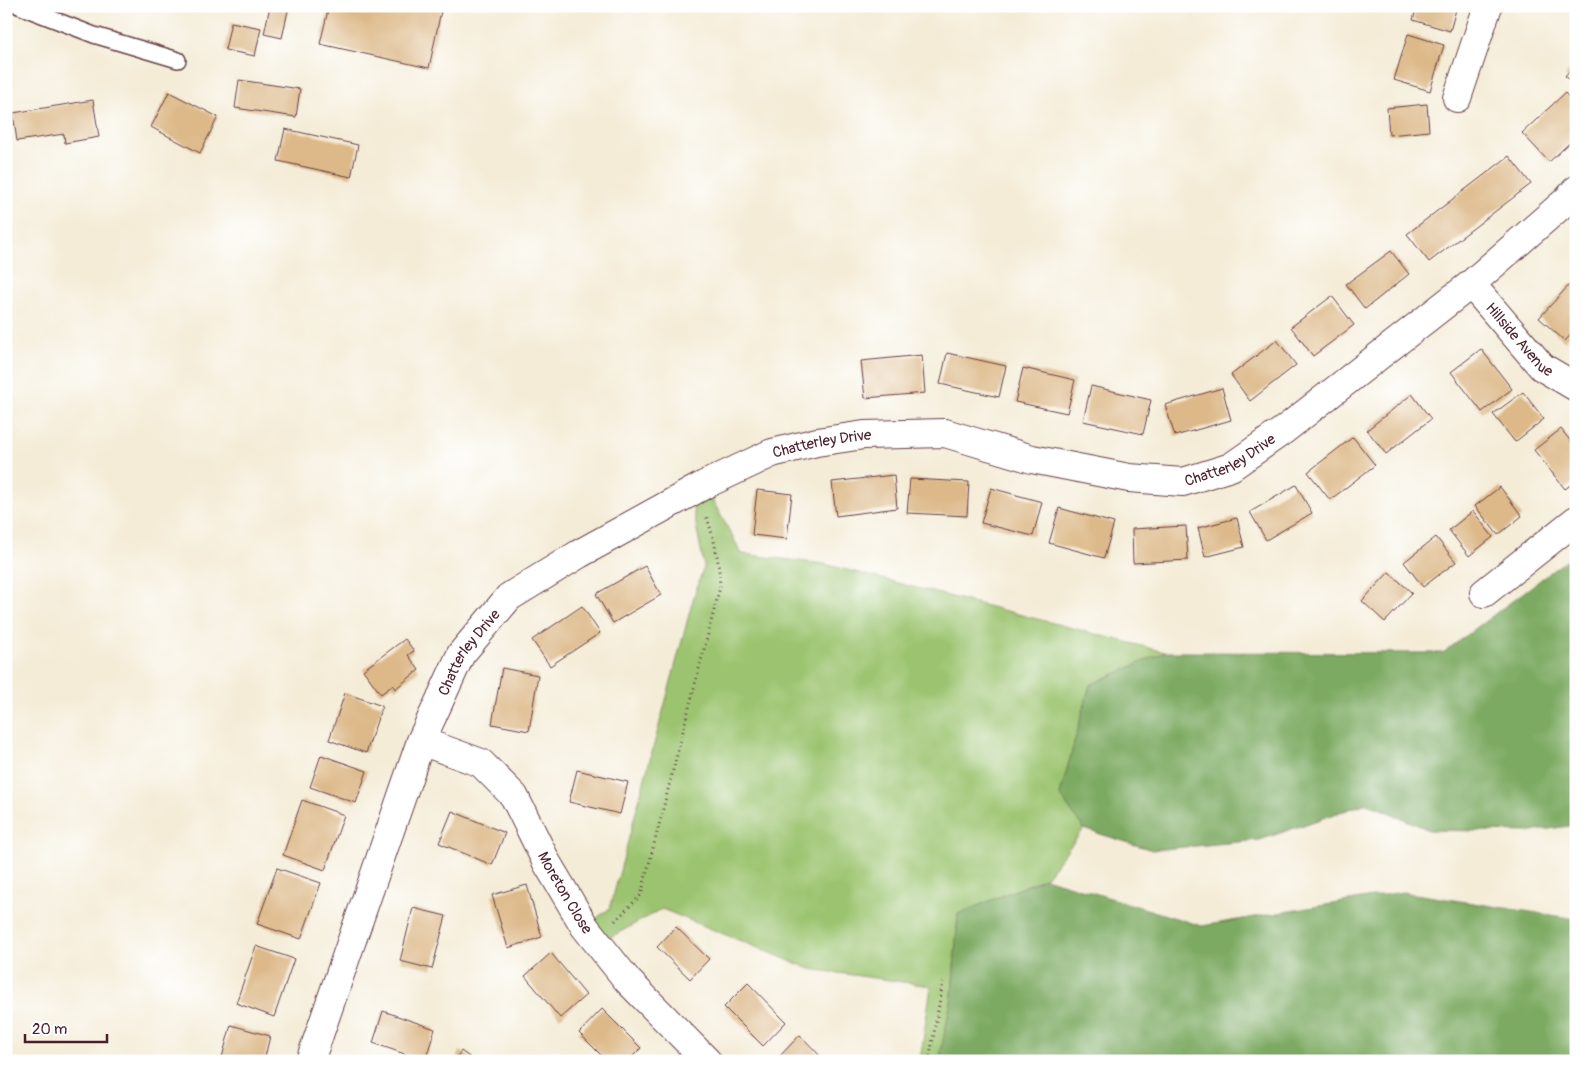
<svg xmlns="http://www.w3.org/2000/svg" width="1582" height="1067" font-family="Pangolin,sans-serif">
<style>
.green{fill:#9cc46f;stroke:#73724d}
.forest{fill:#7daa62;stroke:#646446}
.building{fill:#ddb989}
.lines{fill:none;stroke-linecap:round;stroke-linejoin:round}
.service-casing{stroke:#643e45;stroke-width:18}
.minor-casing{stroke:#643e45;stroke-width:30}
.path{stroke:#643e45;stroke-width:3;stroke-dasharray:1 4;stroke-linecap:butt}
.service{stroke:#fff;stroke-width:15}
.minor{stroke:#fff;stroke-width:28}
.labels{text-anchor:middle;stroke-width:4;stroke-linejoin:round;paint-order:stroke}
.street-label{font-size:15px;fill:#4a1f2b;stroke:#fff}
</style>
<rect width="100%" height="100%" fill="#fff"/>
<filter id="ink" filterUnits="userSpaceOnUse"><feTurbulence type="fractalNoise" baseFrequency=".02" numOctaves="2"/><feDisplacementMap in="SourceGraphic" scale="10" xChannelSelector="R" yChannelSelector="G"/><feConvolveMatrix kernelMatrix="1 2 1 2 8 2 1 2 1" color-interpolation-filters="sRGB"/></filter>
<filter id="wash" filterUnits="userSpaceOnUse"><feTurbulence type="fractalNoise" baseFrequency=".0096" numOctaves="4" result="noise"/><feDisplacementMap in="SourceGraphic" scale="20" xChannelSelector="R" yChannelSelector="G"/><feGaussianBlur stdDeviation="1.12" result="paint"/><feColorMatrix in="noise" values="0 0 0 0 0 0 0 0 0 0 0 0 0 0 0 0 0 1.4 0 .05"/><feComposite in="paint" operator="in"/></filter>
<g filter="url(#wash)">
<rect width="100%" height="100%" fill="#f4ecd7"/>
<path class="green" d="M704 485 742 554 824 564 1165 652 1090 685 1060 795 1084 829 1045 878 958 914 952 996 939 1061H920L931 986 810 969 662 909 598 944 585 927 610 908 694 596 704 566 690 493Z"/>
<g class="forest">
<path d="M1576 553V825L1529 832 1429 830 1367 803 1260 840 1152 850 1084 829 1060 795 1090 685 1165 652 1443 653Z"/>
<path d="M1045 878 1202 926 1402 892 1576 919V1061H939L952 996 958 914Z"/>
</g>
<g id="blocks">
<g class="building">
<path d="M270 6H289L282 38 264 34Z"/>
<path d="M329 6H442L429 68 320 44Z"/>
<path d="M1417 6H1457L1450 31 1413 20Z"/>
<path d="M231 22 261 28 255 56 225 50Z"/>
<path d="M1408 34 1444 45 1430 91 1394 80Z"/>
<path d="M1576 63V84L1565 76Z"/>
<path d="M239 80 300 89 296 117 235 108Z"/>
<path d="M169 92 218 117 200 153 151 127Z"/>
<path d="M1565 93 1576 105V137L1549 162 1522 133Z"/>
<path d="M93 100 99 137 65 143 64 134 17 141 13 113Z"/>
<path d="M1427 104 1429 131 1389 135 1387 108Z"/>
<path d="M285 129 358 145 351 177 278 161Z"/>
<path d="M1509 156 1531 184 1429 262 1407 234Z"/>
<path d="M1391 251 1409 274 1365 309 1346 284Z"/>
<path d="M1571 283 1576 287V329L1565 341 1539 318Z"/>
<path d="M1332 296 1354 325 1313 356 1291 327Z"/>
<path d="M1277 340 1296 365 1250 401 1231 375Z"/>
<path d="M1481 349 1512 389 1482 412 1451 372Z"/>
<path d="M947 353 1006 366 999 397 940 384Z"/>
<path d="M922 355 925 393 865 398 861 361Z"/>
<path d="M1023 368 1075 380 1067 413 1015 402Z"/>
<path d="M1091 386 1151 400 1143 434 1083 421Z"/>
<path d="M1222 388 1231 420 1175 436 1165 405Z"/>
<path d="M1523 392 1544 419 1515 442 1493 414Z"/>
<path d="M1412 394 1431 419 1386 454 1367 430Z"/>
<path d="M1561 429 1576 448V481L1565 489 1534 450Z"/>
<path d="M1353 437 1375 465 1330 500 1308 472Z"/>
<path d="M894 475 897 508 836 516 832 482Z"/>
<path d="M910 479 969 482 967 516 907 513Z"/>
<path d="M1296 485 1312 513 1266 540 1250 512Z"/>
<path d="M1500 487 1522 516 1498 535 1475 506Z"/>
<path d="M991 488 1042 502 1033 536 981 523Z"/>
<path d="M757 490 792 494 787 539 752 535Z"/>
<path d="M1059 508 1114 523 1104 558 1049 543Z"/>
<path d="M1473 511 1493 537 1469 556 1449 530Z"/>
<path d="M1237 518 1244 547 1205 557 1198 528Z"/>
<path d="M1186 526 1188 560 1133 563 1132 529Z"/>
<path d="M1436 537 1456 562 1423 587 1404 562Z"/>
<path d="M645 566 661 595 613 623 596 594Z"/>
<path d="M1389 572 1412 593 1385 622 1362 601Z"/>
<path d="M582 606 600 633 550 666 532 640Z"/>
<path d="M405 639 414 651 408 655 419 670 395 689 393 685 381 694 363 670Z"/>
<path d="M502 668 538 675 529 731 492 724Z"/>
<path d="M345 693 382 706 366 753 329 740Z"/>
<path d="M321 755 367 771 356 803 310 787Z"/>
<path d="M577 770 628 782 620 814 569 802Z"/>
<path d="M302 800 344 815 325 870 283 855Z"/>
<path d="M452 811 505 833 492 865 439 843Z"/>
<path d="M277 868 321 883 301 939 257 924Z"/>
<path d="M527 885 542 937 508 948 492 895Z"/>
<path d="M413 908 446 916 432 969 400 961Z"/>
<path d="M676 927 709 959 690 979 657 947Z"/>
<path d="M256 946 294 959 274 1017 236 1003Z"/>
<path d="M551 953 586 995 560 1018 525 976Z"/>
<path d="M748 983 786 1022 763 1046 724 1007Z"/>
<path d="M602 1009 641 1048 628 1061H607L579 1033Z"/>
<path d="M383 1011 435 1029 425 1061 373 1043Z"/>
<path d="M231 1025 270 1036 264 1061H221Z"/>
<path d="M800 1035 825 1061 776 1060Z"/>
<path d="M461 1051 475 1061H454Z"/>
</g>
</g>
</g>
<g filter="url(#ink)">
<use href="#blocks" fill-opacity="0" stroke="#643e45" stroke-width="1"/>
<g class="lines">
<defs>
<path id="service" d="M19 6 94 35 178 60"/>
<g id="minor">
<path d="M1457 98 1488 6"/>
<path id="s1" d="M1471 284 1542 367 1576 387"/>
<path d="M1484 593 1576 520"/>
<path id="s2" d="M421 741 481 763 514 796 547 863 585 927 628 981 707 1061"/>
<path id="s3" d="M310 1061 421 741 461 654 509 597 579 554 704 485 772 453 817 442 864 435 945 433 1032 459 1129 478 1183 482 1231 467 1284 430 1471 284 1567 200 1576 190"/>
</g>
</defs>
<use href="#service" class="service-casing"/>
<use href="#minor" class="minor-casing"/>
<g class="path">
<path d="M615 921 641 895 720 587C719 559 715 541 706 515"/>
<path d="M929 1061 943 982"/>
</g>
<use href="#service" class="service"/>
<use href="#minor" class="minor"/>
</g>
</g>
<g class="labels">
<g class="street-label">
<text dy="5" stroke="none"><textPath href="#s1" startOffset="74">Hillside Avenue</textPath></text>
<text dy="5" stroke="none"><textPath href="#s3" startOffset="860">Chatterley Drive</textPath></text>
<text dy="5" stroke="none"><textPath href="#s3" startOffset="1280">Chatterley Drive</textPath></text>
<text dy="5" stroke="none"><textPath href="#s3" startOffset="440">Chatterley Drive</textPath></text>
<text dy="5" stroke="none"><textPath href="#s2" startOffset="220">Moreton Close</textPath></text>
</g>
</g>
<rect width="1582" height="1067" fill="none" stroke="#fff" stroke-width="25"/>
<path d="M25 1034v8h82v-8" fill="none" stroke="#4a1f2b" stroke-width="2.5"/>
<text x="32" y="1034" font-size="15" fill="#4a1f2b" stroke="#ffffff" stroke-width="4" paint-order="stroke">20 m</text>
</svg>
